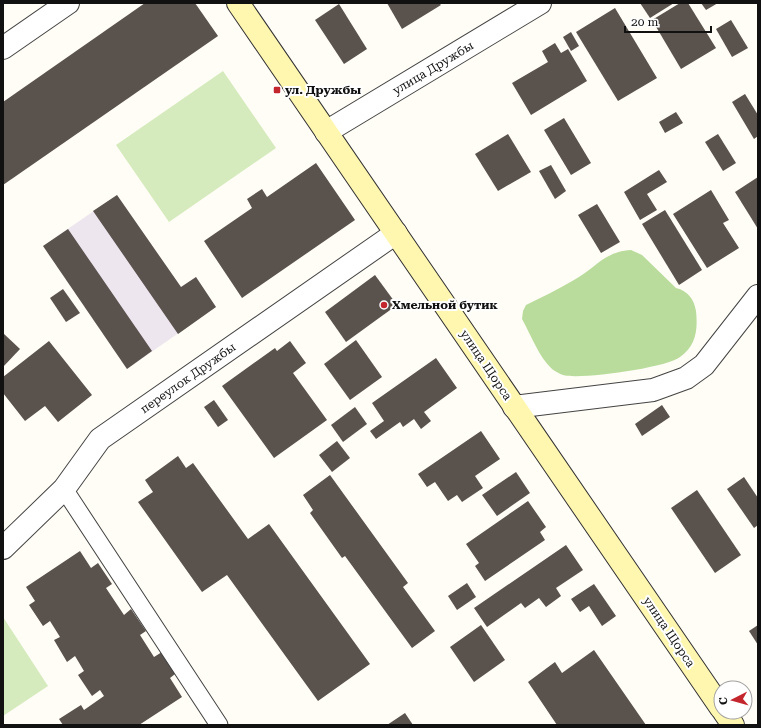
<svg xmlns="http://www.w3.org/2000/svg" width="761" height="728" font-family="'Roboto Serif',serif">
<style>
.industrial{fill:#eee6ef}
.green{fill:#d5ebbd}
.forest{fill:#b9dc9c}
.building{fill:#5a524d}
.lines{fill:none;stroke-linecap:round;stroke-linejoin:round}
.lane-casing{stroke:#444;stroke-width:19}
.street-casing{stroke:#444;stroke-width:24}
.secondary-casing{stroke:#333;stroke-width:24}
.lane{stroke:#fff;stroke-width:17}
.street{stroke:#fff;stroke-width:22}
.secondary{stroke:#fff6b0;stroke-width:22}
.poi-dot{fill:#c4262e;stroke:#fff;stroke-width:1.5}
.labels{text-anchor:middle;stroke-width:4;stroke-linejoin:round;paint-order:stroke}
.street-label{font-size:12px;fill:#111;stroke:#fff}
.poi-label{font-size:12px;font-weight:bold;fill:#111;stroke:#fff;text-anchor:start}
</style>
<rect width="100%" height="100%" fill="#fffdf5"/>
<path class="industrial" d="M117 195 181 287 196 277 216 307 127 369 43 246Z"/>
<g class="green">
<path d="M223 71 276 148 169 222 116 145Z"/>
<path d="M3 617 48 686 3 716Z"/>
</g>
<path class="forest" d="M631 250 642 255 676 288C688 291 694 299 696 311 698 330 696 346 680 357 666 368 579 380 563 375 560 374 555 371 552 369 539 357 531 335 522 319L523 311 526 305C542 297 559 289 574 280 596 268 603 252 631 250Z"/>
<g class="building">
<path d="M145 3H195L218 36 3 185V102Z"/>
<path d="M387 3H439L441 5 402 29Z"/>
<path d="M640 3H674L650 18Z"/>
<path d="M680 3H688L716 48 681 69 652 20Z"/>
<path d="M701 3H718L706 10Z"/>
<path d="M339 4 367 49 344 64 315 20Z"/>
<path d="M615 8 657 78 618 101 576 32Z"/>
<path d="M731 20 748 48 732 57 716 29Z"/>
<path d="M571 32 579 46 571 51 563 37Z"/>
<path d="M555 43 561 53 568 49 587 81 531 115 512 83 548 62 542 51Z"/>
<path d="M745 94 758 115V136L754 139 732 102Z"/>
<path d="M676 112 683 123 665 133 659 122Z"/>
<path d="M564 118 591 163 571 175 544 130Z"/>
<path d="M508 134 531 172 498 191 475 154Z"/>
<path d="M718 134 736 163 723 171 705 142Z"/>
<path d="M316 163 355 220 242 298 204 241 252 208 247 199 262 189 267 197Z"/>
<path d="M551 165 566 191 555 199 539 171Z"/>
<path d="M659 170 667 182 647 194 657 210 640 220 624 192Z"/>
<path d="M758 177V229L735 192Z"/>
<path d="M711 190 729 220 723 223 739 248 707 268 673 214Z"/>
<path d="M117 195 181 287 196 277 216 307 178 334 93 211Z"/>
<path d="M597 204 620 242 601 253 578 215Z"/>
<path d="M665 210 702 270 679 285 642 224Z"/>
<path d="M68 229 152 351 127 369 43 246Z"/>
<path d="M375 275 397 305 346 342 325 312Z"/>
<path d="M63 289 80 313 66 322 50 298Z"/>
<path d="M3 333 20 349 3 367Z"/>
<path d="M356 340 382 377 350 400 324 364Z"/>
<path d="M49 341 92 395 58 422 45 406 25 421 3 393V377Z"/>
<path d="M290 341 306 363 293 373 327 420 274 458 222 386 275 348 277 351Z"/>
<path d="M436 358 457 388 424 412 431 421 421 429 414 419 403 427 400 422 376 439 370 431 384 421 372 403Z"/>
<path d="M214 400 228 420 218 427 204 407Z"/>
<path d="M662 405 670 417 642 436 635 424Z"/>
<path d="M355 407 367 424 343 442 331 425Z"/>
<path d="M481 431 500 459 475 476 483 488 462 502 457 495 448 501 435 482 427 487 418 474Z"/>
<path d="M337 441 350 458 332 472 319 455Z"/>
<path d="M178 456 186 468 193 463 248 539 269 524 370 664 318 701 227 575 202 592 138 502 153 492 145 480Z"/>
<path d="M516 472 530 493 497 516 482 495Z"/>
<path d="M330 475 408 583 403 587 435 631 412 648 345 556 342 558 310 513 313 510 303 495Z"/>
<path d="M744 477 758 498V525L754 528 727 489Z"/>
<path d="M697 490 741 555 715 573 671 508Z"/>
<path d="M528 501 546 527 540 532 545 540 485 581 475 566 479 563 466 544Z"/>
<path d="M566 545 583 570 556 588 561 596 546 607 539 598 525 608 521 603 487 627 474 608Z"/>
<path d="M80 551 91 568 98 563 112 584 106 588 124 615 131 609 146 631 140 635 154 657 162 652 175 674 170 678 182 697 139 725H63L59 719 81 705 84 710 104 696 100 690 92 696 78 675 84 671 75 656 67 662 54 640 60 637 50 621 43 626 29 605 35 601 26 587Z"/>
<path d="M467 583 476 597 457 610 448 596Z"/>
<path d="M594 584 616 616 602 626 589 606 580 612 571 599Z"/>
<path d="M481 625 505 660 474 682 450 647Z"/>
<path d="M758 625V645L749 631Z"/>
<path d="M594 650 646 725H557L528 682 555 662 562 673Z"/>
<path d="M405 713 413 725H387Z"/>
</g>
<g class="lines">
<defs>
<path id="lane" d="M64 489 219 725"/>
<g id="street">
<path d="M3 48 68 3"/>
<path d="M326 132 540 3"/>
<path d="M514 407 653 390 686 378 704 365 758 296"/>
<path d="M3 548 64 489 100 439 396 233"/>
</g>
<g id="secondary">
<path d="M238 3 721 708"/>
<path d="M724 712 733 725"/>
</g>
</defs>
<use href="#lane" class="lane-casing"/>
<use href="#street" class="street-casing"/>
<use href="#secondary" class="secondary-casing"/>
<use href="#lane" class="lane"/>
<use href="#street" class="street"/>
<use href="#secondary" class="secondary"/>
</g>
<g class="poi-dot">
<rect x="273" y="86" width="8" height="8" rx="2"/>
<circle cx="384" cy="305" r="4"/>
</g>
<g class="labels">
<g class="street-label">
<text transform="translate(433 68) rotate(-31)" y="4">улица Дружбы</text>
<text transform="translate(486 365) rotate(56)" y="4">улица Щорса</text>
<text transform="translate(188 378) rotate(-35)" y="4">переулок Дружбы</text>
<text transform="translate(669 632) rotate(56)" y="4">улица Щорса</text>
</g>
<g class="poi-label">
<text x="285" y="94">ул. Дружбы</text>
<text x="392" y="309">Хмельной бутик</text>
</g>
</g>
<rect width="761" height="728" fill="none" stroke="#111111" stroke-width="8"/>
<g transform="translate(733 700) rotate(264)"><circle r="19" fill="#ffffff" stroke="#a0a0a0"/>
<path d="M0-3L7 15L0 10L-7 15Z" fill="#c4262e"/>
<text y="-6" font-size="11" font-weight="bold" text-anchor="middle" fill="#111111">С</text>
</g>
<path d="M625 26v6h86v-6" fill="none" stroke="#111111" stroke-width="2"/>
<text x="631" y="26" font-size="12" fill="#111111" stroke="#ffffff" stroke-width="3" paint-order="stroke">20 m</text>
</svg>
